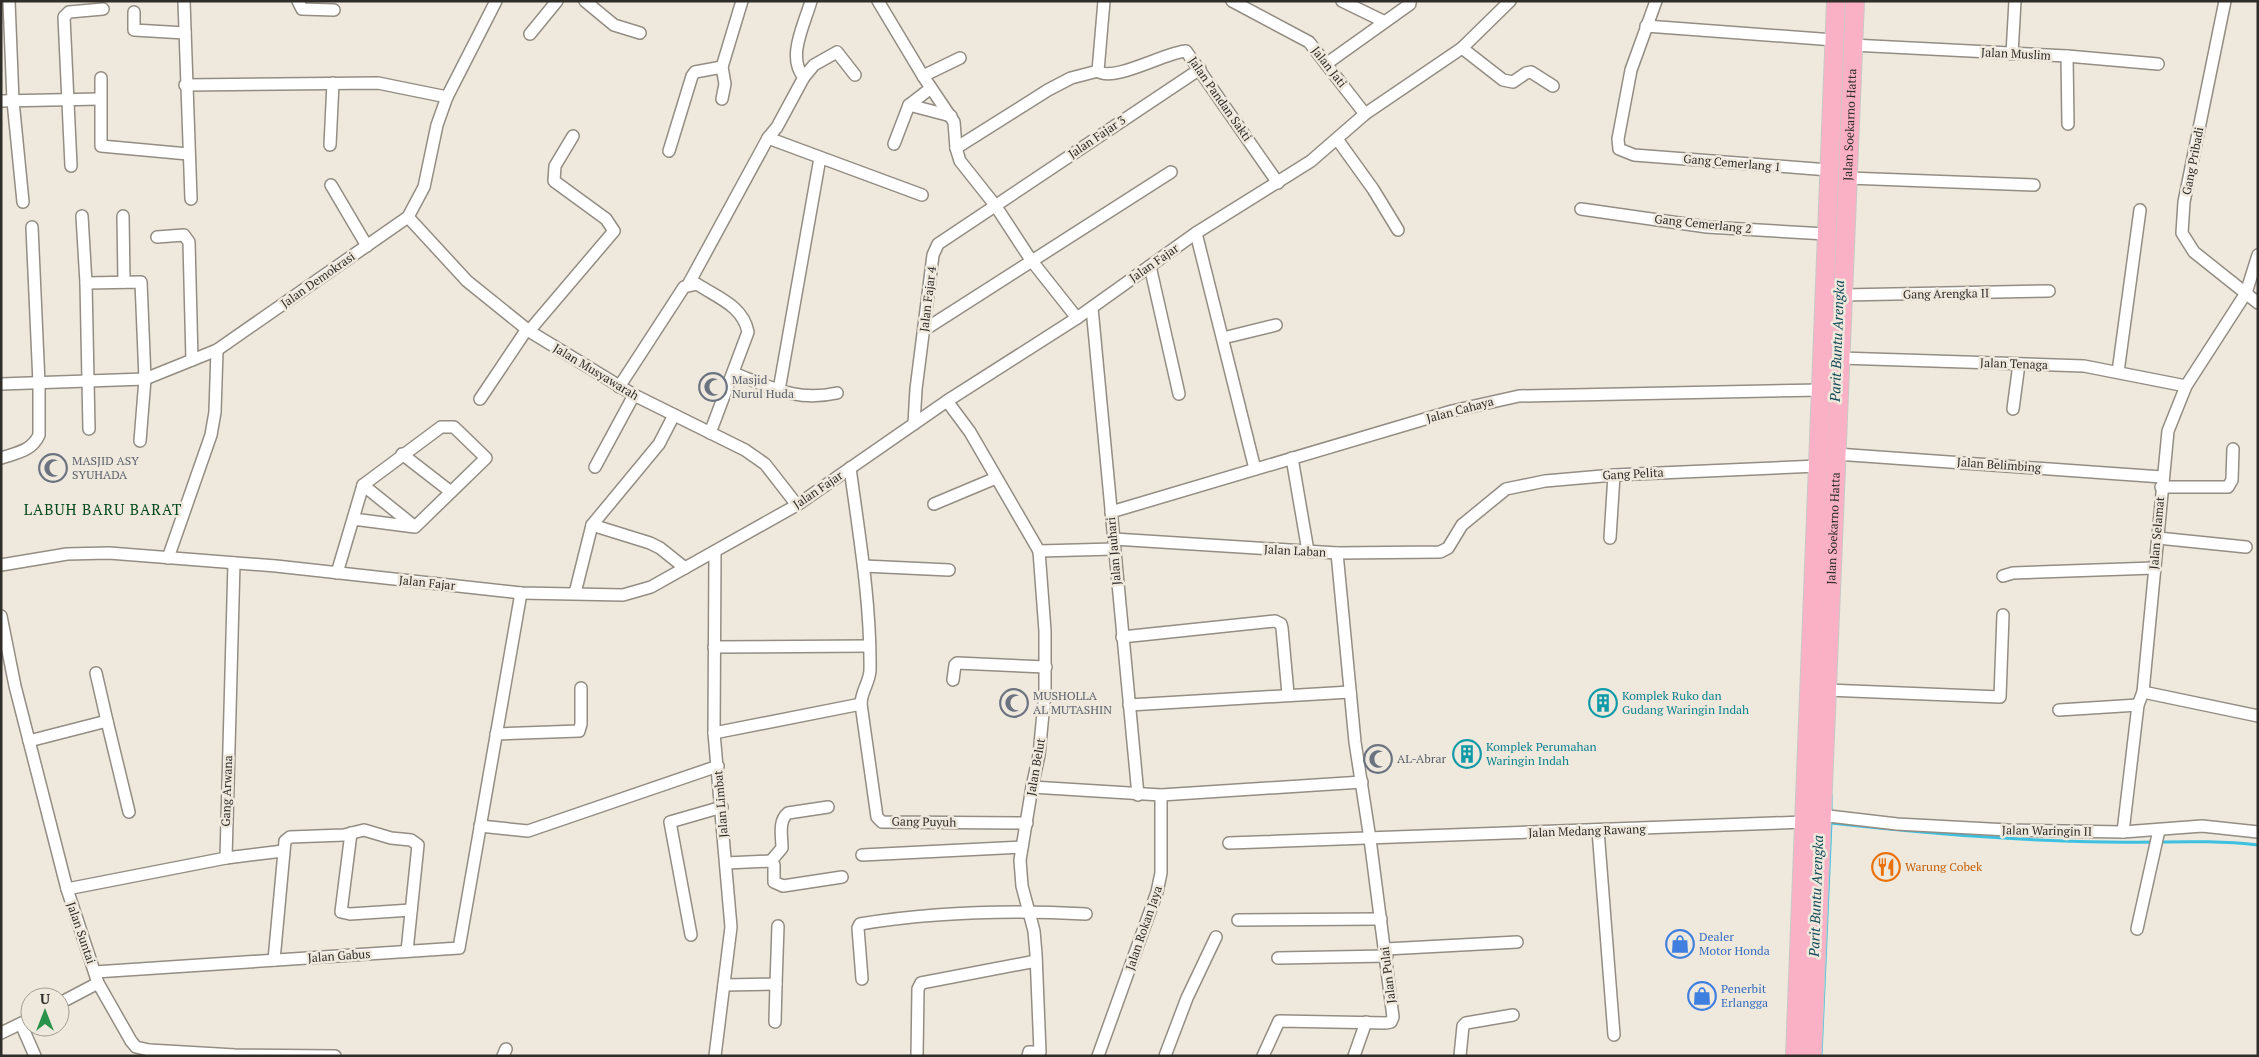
<svg xmlns="http://www.w3.org/2000/svg" width="2259" height="1057" font-family="'PT Serif',serif">
<style>
.lines{fill:none;stroke-linecap:round;stroke-linejoin:round}
.stream{stroke:#3cc1e1;stroke-width:3}
.minor-casing{stroke:#938d83;stroke-width:14}
.primary-casing{stroke:#c9c8c7;stroke-width:20}
.minor{stroke:#fff;stroke-width:11}
.primary{stroke:#fbb1c5;stroke-width:18}
.labels{text-anchor:middle;stroke-width:5;stroke-linejoin:round;paint-order:stroke}
.street-label{font-size:12px;fill:#2f2d29;stroke:#efe8dd}
.worship-label{font-size:12px;fill:#5b616d;stroke:#efe8dd;text-anchor:start}
.culture-label{font-size:12px;fill:#0d838f;stroke:#efe8dd;text-anchor:start}
.food-label{font-size:12px;fill:#c56008;stroke:#efe8dd;text-anchor:start}
.shop-label{font-size:12px;fill:#366cbe;stroke:#efe8dd;text-anchor:start}
.water-label{font-size:14px;font-style:italic;fill:#124a57;stroke:#efe8dd}
.quarter-label{font-size:15px;letter-spacing:1px;fill:#00491c;stroke:#efe8dd}
</style>
<rect width="100%" height="100%" fill="#efe8dd"/>
<g class="lines">
<g class="stream">
<path d="M1831 813V794"/>
<path d="M1831 823C1922 833 2015 841 2106 842 2157 843 2208 839 2258 845"/>
<path d="M1821 1056 1831 822"/>
</g>
<defs>
<g id="minor">
<path d="M9 1 13 101 23 202"/>
<path d="M184 1 191 199"/>
<path d="M298 1 302 9 334 10"/>
<path d="M585 1 614 25 640 33"/>
<path d="M811 1C805 23 786 58 804 77L814 65 837 52 855 75"/>
<path d="M878 1 923 76 954 122 956 148 960 161 995 205 1031 260 1077 318"/>
<path d="M1104 1 1098 71C1113 83 1166 52 1186 51L1278 183"/>
<path d="M1232 1 1309 42 1365 114"/>
<path d="M1342 1 1383 21"/>
<path d="M1656 1 1631 70 1618 139 1619 149 1634 155 1829 170"/>
<path d="M2225 1 2184 202 2182 233 2194 252 2258 303"/>
<path d="M134 12V30L185 33"/>
<path d="M1646 26 1834 40"/>
<path d="M530 34 557 1"/>
<path d="M1852 45 2067 56 2158 64"/>
<path d="M1462 48 1503 80 1513 82 1526 73 1531 72 1553 86"/>
<path d="M2012 54 2015 1"/>
<path d="M2067 56 2068 124"/>
<path d="M1326 64 1410 4V1"/>
<path d="M923 76 960 58"/>
<path d="M101 78V146L188 154"/>
<path d="M185 85 378 83 447 97"/>
<path d="M722 99 725 84 722 67 742 1"/>
<path d="M1 101 100 99"/>
<path d="M909 105 951 116"/>
<path d="M768 138 922 195"/>
<path d="M1337 139 1373 189 1398 230"/>
<path d="M894 144 909 105 931 88"/>
<path d="M330 145 333 83"/>
<path d="M956 148 1048 90 1071 78 1098 71"/>
<path d="M669 151 692 76 695 72 722 67"/>
<path d="M71 166 64 17 69 12 103 9"/>
<path d="M1848 178 2034 185"/>
<path d="M331 185 367 246"/>
<path d="M1581 209 1707 227 1826 234"/>
<path d="M82 216 86 283 89 429"/>
<path d="M123 216 124 282"/>
<path d="M408 217 467 281 529 331 634 395 745 450 765 464 797 505"/>
<path d="M1196 233 1255 469"/>
<path d="M157 237 184 235 189 242 192 360"/>
<path d="M1150 266 1179 394"/>
<path d="M86 283 141 282 145 379 140 441"/>
<path d="M688 285 768 138 777 127 804 77"/>
<path d="M1843 295 2049 291"/>
<path d="M1092 308 1138 795"/>
<path d="M924 330 1171 172"/>
<path d="M529 331 614 231 606 219 554 181 555 166 573 136"/>
<path d="M1223 338 1276 325"/>
<path d="M1840 358 2084 366 2186 386"/>
<path d="M2118 372 2140 210"/>
<path d="M733 373C771 387 796 402 837 393"/>
<path d="M1 384 145 379 217 350 408 217 424 187 437 125 447 97 496 1"/>
<path d="M619 387 684 287 697 284C718 298 743 306 748 332L710 433"/>
<path d="M779 390 820 158"/>
<path d="M480 399 527 329"/>
<path d="M947 401 970 432 1039 551 1045 631V692L1039 755 1032 787 1020 860 1022 886 1034 931 1036 954 1040 1052H1029L1028 1056"/>
<path d="M2013 409 2019 364"/>
<path d="M914 424 916 389 933 255 938 244 1200 69"/>
<path d="M402 454 451 492"/>
<path d="M1836 454 2162 477"/>
<path d="M1 458C16 453 32 451 39 435V383L32 227"/>
<path d="M1292 458 1308 551"/>
<path d="M595 467 634 395"/>
<path d="M850 468C859 535 871 603 870 671 869 683 861 692 861 704L877 817 882 822 1027 823"/>
<path d="M363 485 414 526"/>
<path d="M2161 487H2228L2232 480 2233 449"/>
<path d="M934 504 996 478"/>
<path d="M1111 512 1452 411 1519 396 1821 390"/>
<path d="M592 525 650 543 660 548 685 568"/>
<path d="M1610 538 1614 475"/>
<path d="M2158 538 2246 547"/>
<path d="M1114 539 1337 553 1440 552 1448 548 1462 525 1506 489 1545 481 1614 475 1818 466"/>
<path d="M1039 551 1114 549"/>
<path d="M168 558 211 435 215 412 217 350"/>
<path d="M1 565 67 554 109 553 276 566 521 593 623 595 651 587 797 505 947 401 1077 318 1196 233 1311 161 1365 114 1462 48 1510 1"/>
<path d="M864 566 949 570"/>
<path d="M337 573 353 519 415 527 486 458 454 427H441L363 485 353 519"/>
<path d="M2003 576 2013 573 2154 568"/>
<path d="M575 593 592 525 659 444 674 415"/>
<path d="M1 616 15 686 67 889 98 983 131 1041 136 1047 149 1050 235 1055 335 1056"/>
<path d="M1122 637 1275 621 1281 624 1282 628 1288 694"/>
<path d="M714 647 869 646"/>
<path d="M96 673 107 721"/>
<path d="M953 680 955 665 957 663 1046 667"/>
<path d="M1827 690 2000 697 2003 615"/>
<path d="M2143 692 2258 716"/>
<path d="M1129 705 1350 692"/>
<path d="M2059 710 2138 705"/>
<path d="M714 733 861 704"/>
<path d="M496 734 579 731 581 724V688"/>
<path d="M29 741 107 721 129 812"/>
<path d="M1032 787 1161 795 1362 782"/>
<path d="M1820 815 1897 824 2008 830 2123 832 2202 826 2258 832"/>
<path d="M480 826 528 831 718 766"/>
<path d="M1598 830 1614 1035"/>
<path d="M2123 832 2138 705 2143 692 2168 431 2186 386 2246 293 2258 255"/>
<path d="M351 833 341 912 350 914 411 910"/>
<path d="M1229 843 1804 822"/>
<path d="M862 855 1022 847"/>
<path d="M226 858 283 851"/>
<path d="M771 861 782 848C782 836 778 821 788 813L828 807"/>
<path d="M726 863 771 861 774 865V882L783 886 842 877"/>
<path d="M67 889 226 858 234 563"/>
<path d="M1238 920 1381 919"/>
<path d="M2137 929 2159 830"/>
<path d="M691 935 670 822 722 807"/>
<path d="M1386 949 1517 942"/>
<path d="M1278 958 1387 956"/>
<path d="M274 960 285 841 290 837 344 835 364 830 391 838 411 840 418 845 407 951"/>
<path d="M95 972 459 948 521 593"/>
<path d="M862 979 858 928 860 924C934 912 1012 910 1086 914"/>
<path d="M724 985 776 984 778 926"/>
<path d="M60 1003 98 983"/>
<path d="M775 1022 776 984"/>
<path d="M21 1024 35 1056"/>
<path d="M1 1033 30 1019"/>
<path d="M503 1056 506 1049"/>
<path d="M715 1056 731 927 714 733 715 552"/>
<path d="M917 1056 918 989 921 983 1036 961"/>
<path d="M1098 1056 1157 892 1161 873V795"/>
<path d="M1165 1056 1187 998 1216 937"/>
<path d="M1263 1056 1279 1021 1386 1023 1391 1022 1393 1017 1370 839 1355 742 1337 553"/>
<path d="M1354 1056 1366 1022"/>
<path d="M1460 1056 1463 1026 1466 1023 1513 1015"/>
</g>
<g id="primary">
<path d="M1795 1056 1836 1"/>
<path id="s1" d="M1812 1056 1855 1"/>
</g>
</defs>
<use href="#minor" class="minor-casing"/>
<use href="#primary" class="primary-casing"/>
<use href="#minor" class="minor"/>
<use href="#primary" class="primary"/>
</g>
<defs>
<symbol id="mosque-ring" viewBox="-11 -11 22 22"><circle r="9.5" fill="#efe8dd" stroke="#6b7280" stroke-width="1.5"/><path d="M3.5-4.9A6 6 0 1 0 3.5 4.9A5 5 0 1 1 3.5-4.9Z" fill="#6b7280"/></symbol>
<symbol id="building-ring" viewBox="-11 -11 22 22"><circle r="9.5" fill="#efe8dd" stroke="#0f9aa8" stroke-width="1.5"/><path d="M-4-6H4V6H1V3H-1V6H-4ZM-2.5-4.3h1.7v1.8h-1.7ZM.8-4.3h1.7v1.8H.8ZM-2.5-1h1.7V.8h-1.7ZM.8-1h1.7V.8H.8Z" fill="#0f9aa8"/></symbol>
<symbol id="restaurant-ring" viewBox="-11 -11 22 22"><circle r="9.5" fill="#efe8dd" stroke="#e8710a" stroke-width="1.5"/><path d="M-5-6h1v4h1v-4h1v4h1v-4h1v5L-1.5 .5V6h-2V.5L-5-1ZM5-6V6H3V1.5H1.5Q1.5-4 5-6Z" fill="#e8710a"/></symbol>
<symbol id="shop-ring" viewBox="-11 -11 22 22"><circle r="9.5" fill="#efe8dd" stroke="#3f7fe0" stroke-width="1.5"/><path d="M-5-2.5h2.3a2.7 3.5 0 0 1 5.4 0H5L5.5 6h-11ZM-1.5-2.5h3a1.5 2.3 0 0 0-3 0Z" fill="#3f7fe0"/></symbol>
</defs>
<g fill-rule="evenodd">
<use href="#mosque-ring" x="697" y="371" width="32" height="32"/>
<use href="#mosque-ring" x="37" y="452" width="32" height="32"/>
<use href="#mosque-ring" x="998" y="687" width="32" height="32"/>
<use href="#building-ring" x="1587" y="687" width="32" height="32"/>
<use href="#building-ring" x="1451" y="738" width="32" height="32"/>
<use href="#mosque-ring" x="1362" y="743" width="32" height="32"/>
<use href="#restaurant-ring" x="1870" y="851" width="32" height="32"/>
<use href="#shop-ring" x="1664" y="928" width="32" height="32"/>
<use href="#shop-ring" x="1686" y="980" width="32" height="32"/>
</g>
<g class="labels">
<g class="street-label">
<text transform="translate(2016 54) rotate(3)" y="4">Jalan Muslim</text>
<text transform="translate(1329 67) rotate(52)" y="4">Jalan Jati</text>
<text transform="translate(1220 99) rotate(55)" y="4">Jalan Pandan Sakti</text>
<text dy="4" stroke="none"><textPath href="#s1" startOffset="932">Jalan Soekarno Hatta</textPath></text>
<text transform="translate(1097 137) rotate(-34)" y="4">Jalan Fajar 3</text>
<text transform="translate(2193 161) rotate(-79)" y="4">Gang Pribadi</text>
<text transform="translate(1732 163) rotate(5)" y="4">Gang Cemerlang 1</text>
<text transform="translate(1703 224) rotate(6)" y="4">Gang Cemerlang 2</text>
<text transform="translate(1154 263) rotate(-35)" y="4">Jalan Fajar</text>
<text transform="translate(318 280) rotate(-35)" y="4">Jalan Demokrasi</text>
<text transform="translate(1946 294) rotate(-1)" y="4">Gang Arengka II</text>
<text transform="translate(928 299) rotate(-83)" y="4">Jalan Fajar 4</text>
<text transform="translate(2014 364) rotate(2)" y="4">Jalan Tenaga</text>
<text transform="translate(596 372) rotate(31)" y="4">Jalan Musyawarah</text>
<text transform="translate(1460 410) rotate(-15)" y="4">Jalan Cahaya</text>
<text transform="translate(1999 465) rotate(4)" y="4">Jalan Belimbing</text>
<text transform="translate(1633 474) rotate(-3)" y="4">Gang Pelita</text>
<text transform="translate(818 490) rotate(-34)" y="4">Jalan Fajar</text>
<text dy="4" stroke="none"><textPath href="#s1" startOffset="528">Jalan Soekarno Hatta</textPath></text>
<text transform="translate(2157 533) rotate(-85)" y="4">Jalan Selamat</text>
<text transform="translate(1114 551) rotate(-95)" y="4">Jalan Jauhari</text>
<text transform="translate(1295 551) rotate(3)" y="4">Jalan Laban</text>
<text transform="translate(427 583) rotate(6)" y="4">Jalan Fajar</text>
<text transform="translate(1036 767) rotate(-80)" y="4">Jalan Belut</text>
<text transform="translate(227 791) rotate(-88)" y="4">Gang Arwana</text>
<text transform="translate(721 804) rotate(-95)" y="4">Jalan Limbat</text>
<text transform="translate(924 822) rotate(1)" y="4">Gang Puyuh</text>
<text transform="translate(1587 831) rotate(-2)" y="4">Jalan Medang Rawang</text>
<text transform="translate(2047 831) rotate(1)" y="4">Jalan Waringin II</text>
<text transform="translate(1144 928) rotate(-71)" y="4">Jalan Rokan Jaya</text>
<text transform="translate(81 933) rotate(71)" y="4">Jalan Suntai</text>
<text transform="translate(339 956) rotate(-4)" y="4">Jalan Gabus</text>
<text transform="translate(1388 975) rotate(-97)" y="4">Jalan Pulai</text>
</g>
<g class="worship-label">
<text x="732" y="384">Masjid<tspan x="732" dy="14">Nurul Huda</tspan></text>
<text x="72" y="465">MASJID ASY<tspan x="72" dy="14">SYUHADA</tspan></text>
<text x="1033" y="700">MUSHOLLA<tspan x="1033" dy="14">AL MUTASHIN</tspan></text>
<text x="1397" y="763">AL-Abrar</text>
</g>
<g class="culture-label">
<text x="1622" y="700">Komplek Ruko dan<tspan x="1622" dy="14">Gudang Waringin Indah</tspan></text>
<text x="1486" y="751">Komplek Perumahan<tspan x="1486" dy="14">Waringin Indah</tspan></text>
</g>
<g class="food-label">
<text x="1905" y="871">Warung Cobek</text>
</g>
<g class="shop-label">
<text x="1699" y="941">Dealer<tspan x="1699" dy="14">Motor Honda</tspan></text>
<text x="1721" y="993">Penerbit<tspan x="1721" dy="14">Erlangga</tspan></text>
</g>
<g class="water-label">
<text transform="translate(1837 341) rotate(-88)" y="5">Parit Buntu Arengka</text>
<text transform="translate(1816 896) rotate(-88)" y="5">Parit Buntu Arengka</text>
</g>
<g class="quarter-label">
<text x="103" y="515">LABUH BARU BARAT</text>
</g>
</g>
<rect width="2259" height="1057" fill="none" stroke="#2f2d29" stroke-width="5"/>
<g transform="translate(45 1012)"><circle r="24" fill="#efe8dd" stroke="#a29d95"/>
<path d="M0-4L9 19L0 12L-9 19Z" fill="#29934b"/>
<text y="-8" font-size="14" font-weight="bold" text-anchor="middle" fill="#2f2d29">U</text>
</g>
</svg>
